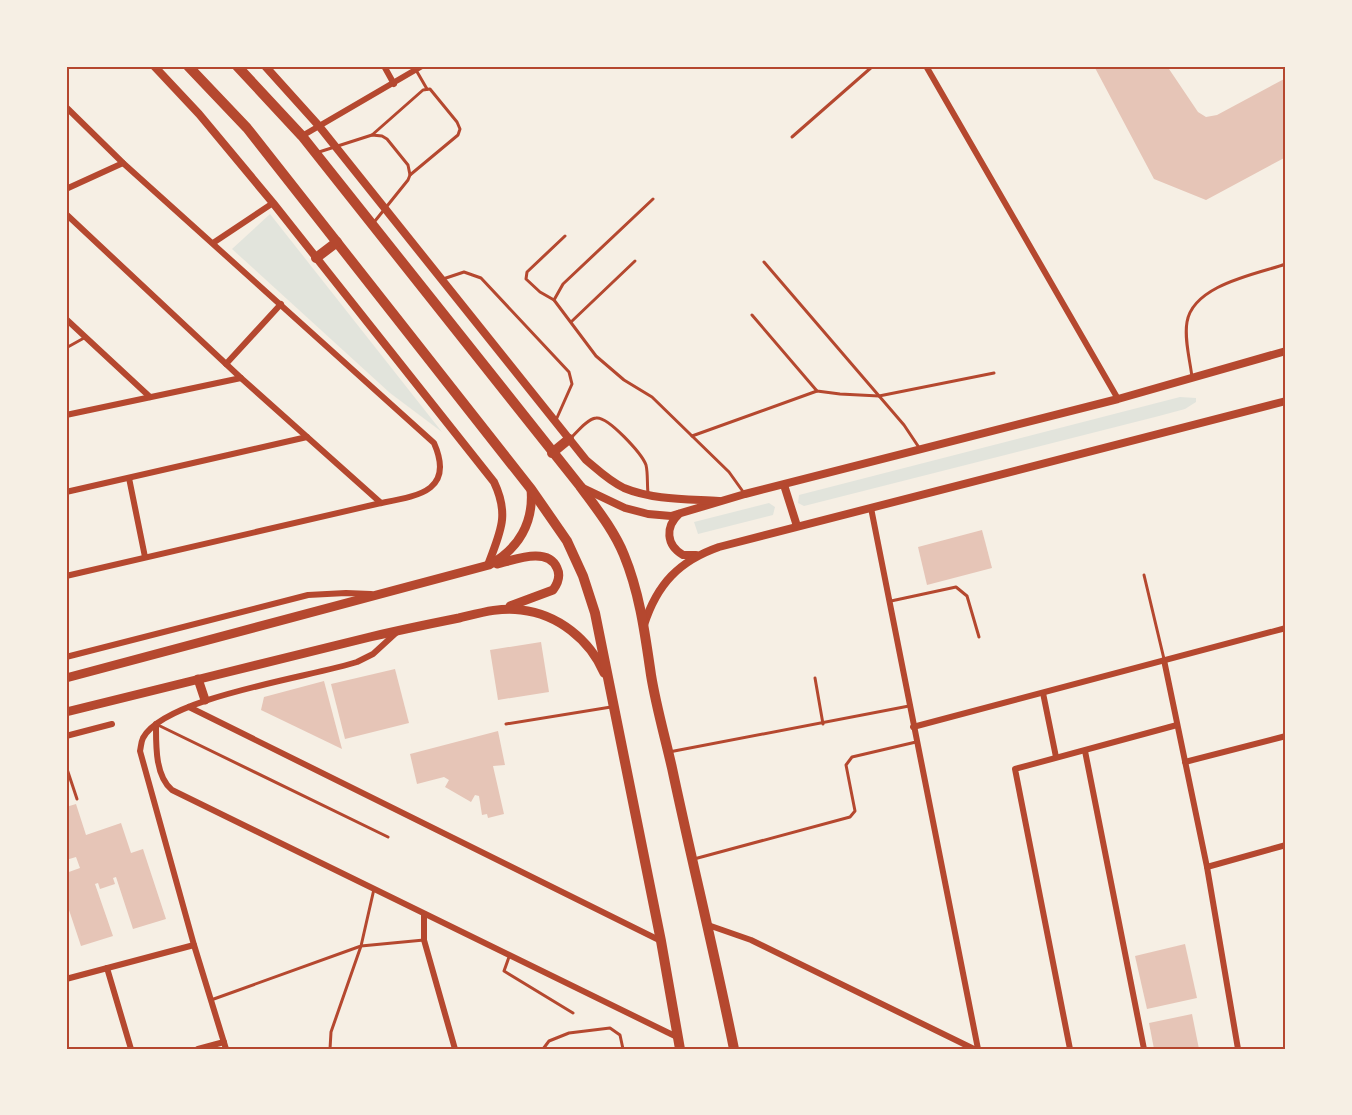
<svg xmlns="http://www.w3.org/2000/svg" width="1352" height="1115" font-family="Raleway,sans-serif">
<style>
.green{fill:#e2e4dc}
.building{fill:#e6c5b7}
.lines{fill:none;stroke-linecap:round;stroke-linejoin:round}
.service{stroke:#b5482f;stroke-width:3}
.minor{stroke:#b5482f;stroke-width:6}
.tertiary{stroke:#b5482f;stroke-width:8}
.secondary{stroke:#b5482f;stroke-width:8}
.primary{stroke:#b5482f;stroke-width:9}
.trunk{stroke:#b5482f;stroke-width:10}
.neatline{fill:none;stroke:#b5482f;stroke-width:2}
</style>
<rect width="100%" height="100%" fill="#f6efe4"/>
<g class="green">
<path d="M270 214 442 432 390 393 232 249Z"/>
<path d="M1180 397 1196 398V402L1185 409 1159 416 804 506 798 503 799 495Z"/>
<path d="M769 503 775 507 773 515 698 534 694 522Z"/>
</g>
<g class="building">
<path d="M1094 66H1167L1198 112 1206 117 1217 115 1286 78V157L1206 200 1154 179Z"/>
<path d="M982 530 992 568 927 585 918 547Z"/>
<path d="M541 642 549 692 498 700 490 650Z"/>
<path d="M395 669 409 723 345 739 331 684Z"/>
<path d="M324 681 342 749 261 710 264 697Z"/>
<path d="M498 731 505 765 493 766 504 814 488 818 487 814 482 815 479 796 475 795 471 802 445 787 449 780 444 777 417 784 410 754Z"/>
<path d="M76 804 86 835 121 823 131 853 143 849 166 919 133 929 116 877 113 878 115 884 100 889 98 883 95 884 113 936 81 946 66 901V873L80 868 76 857 66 860V807Z"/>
<path d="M1185 944 1197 998 1147 1009 1135 956Z"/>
<path d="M1192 1014 1199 1049H1154L1149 1023Z"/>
</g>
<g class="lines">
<g class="service">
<path d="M416 70 427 89"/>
<path d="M372 135 423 90 430 89 457 122 460 129 458 135 410 175"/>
<path d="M792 137 873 66"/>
<path d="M319 152 372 135 382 136 387 139 408 165 410 175 408 180 375 221"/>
<path d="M653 199 563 284 554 300 596 356 624 380 652 397 729 472 744 493"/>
<path d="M764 262 904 425 920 449"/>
<path d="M443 279 464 272 481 278 569 372 572 384 556 420"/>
<path d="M554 300 540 292 526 279 527 272 565 236"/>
<path d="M752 315 817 391 840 394 879 396 994 373"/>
<path d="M571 322 635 261"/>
<path d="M66 348 84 338"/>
<path d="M1192 377C1190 360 1184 339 1187 322 1193 285 1256 274 1286 264"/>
<path d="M692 436 817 391"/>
<path d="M571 438C577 432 587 419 596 418 608 416 642 454 646 465 648 473 647 485 648 493"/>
<path d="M1144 575 1164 659"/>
<path d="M891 601 956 587 967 596 979 637"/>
<path d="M815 678 823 724"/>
<path d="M506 724 611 707"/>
<path d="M158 725 388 837"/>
<path d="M669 752 909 706"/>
<path d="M66 766 77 799"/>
<path d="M694 859 850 817 855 811 846 765 852 757 916 742"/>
<path d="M509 957 504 971 573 1013"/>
<path d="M211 1000 361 946 374 889"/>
<path d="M330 1049 331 1032 361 946 424 940"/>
<path d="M543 1049 549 1041 569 1033 610 1028 620 1035 623 1049"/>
</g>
<g class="minor">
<path d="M384 66 394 84"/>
<path d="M926 66 1118 399"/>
<path d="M66 107 123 163 434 443C455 491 418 496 381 503L66 576"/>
<path d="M302 136 422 66"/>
<path d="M66 189 123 163"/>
<path d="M66 214 241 378 381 503"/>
<path d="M213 243 273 203"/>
<path d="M66 319 150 397"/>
<path d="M226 364 281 304"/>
<path d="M66 415 241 378"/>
<path d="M129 478 145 557"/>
<path d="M66 492 307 437"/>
<path d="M871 508 978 1049"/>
<path d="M66 657 308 595 346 593 371 594"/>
<path d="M1164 660 1207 867 1238 1049"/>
<path d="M1043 693 1056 757"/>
<path d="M189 707 661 941"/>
<path d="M156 724C156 745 155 776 172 790L677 1037"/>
<path d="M913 727 1286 628"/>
<path d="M66 736 112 724"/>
<path d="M1085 751 1144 1049"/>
<path d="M1185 762 1286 736"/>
<path d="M1207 867 1286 845"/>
<path d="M424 914V940L455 1049"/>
<path d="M708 925 751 940 974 1049"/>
<path d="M107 968 131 1049"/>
<path d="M66 979 194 945"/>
<path d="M198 1049 224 1042"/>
<path d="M226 1049 194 945 140 751C141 747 141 742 143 738 165 697 311 677 357 662L373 654 397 632"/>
<path d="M1070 1049 1015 769 1177 725"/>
</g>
<g class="tertiary">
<path d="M784 485 797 526"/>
<path d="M583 488 625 508 648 514 671 516 745 494 1118 399 1286 351"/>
<path d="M679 514C665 527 666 545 683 555H696"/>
<path d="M644 625C657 584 679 561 719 547L1286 401"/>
</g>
<g class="secondary">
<path d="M154 66 199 114 273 203 494 482C510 516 500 532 488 565"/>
<path d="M265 66 319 126 586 460C598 470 609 481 624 488 653 500 688 499 719 501"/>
</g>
<g class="primary">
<path d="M497 564C514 560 548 546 557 568 561 576 558 583 553 590L510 606"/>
<path d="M66 678 489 565C519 549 534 522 531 489"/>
<path d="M198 679 205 700"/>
<path d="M66 712C167 687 269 662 370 637 400 630 429 624 459 618 480 613 500 607 521 610 558 614 590 640 604 673"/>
</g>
<g class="trunk">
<path d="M188 66 247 128 531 489 567 541 583 576 595 613 661 941 680 1049"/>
<path d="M237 66 302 136 580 486C596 508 614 530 624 555 640 594 645 634 651 675 656 706 665 737 672 768 692 862 715 955 734 1049"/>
<path d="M316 258 337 242"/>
<path d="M552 453 569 439"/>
</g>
</g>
<rect width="1352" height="1115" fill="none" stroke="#f6efe4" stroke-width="135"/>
<rect x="68" y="68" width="1216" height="980" class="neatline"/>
</svg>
